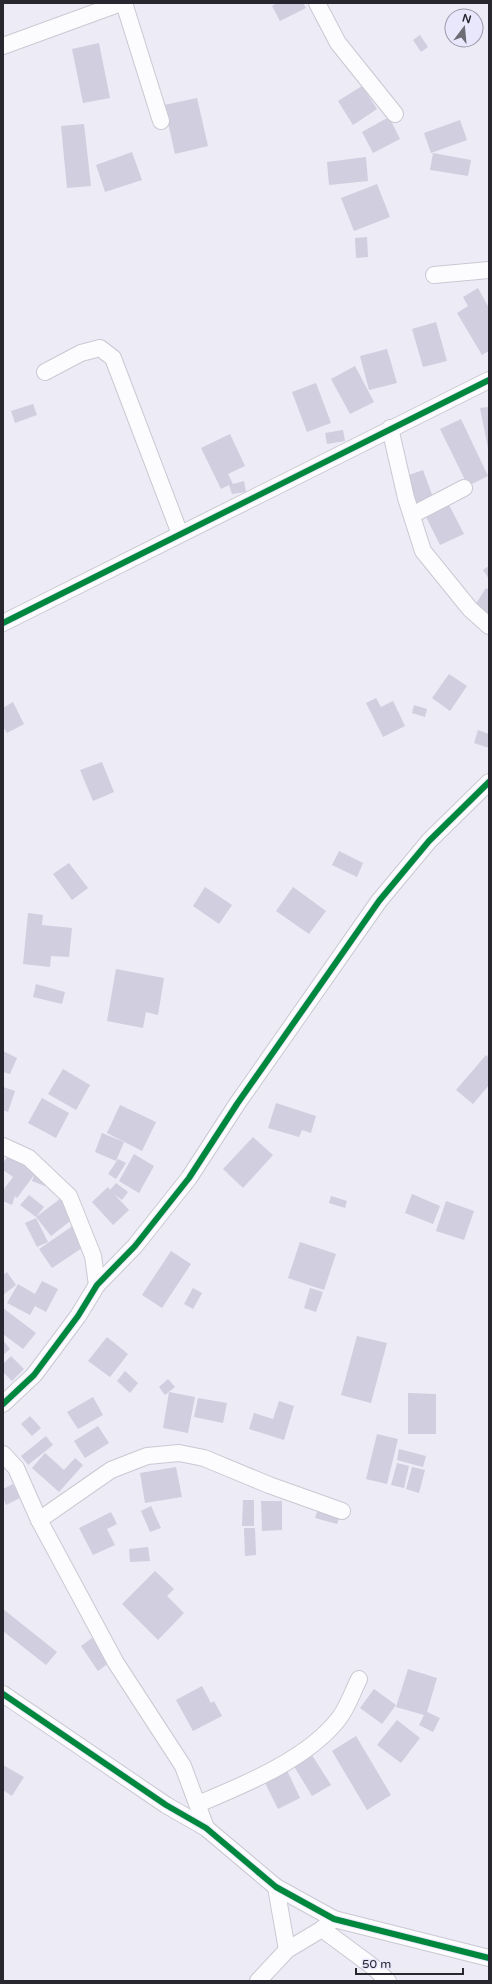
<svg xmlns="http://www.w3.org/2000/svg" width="492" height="1984" font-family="'Varela Round',sans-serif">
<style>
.building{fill:#d0cedf}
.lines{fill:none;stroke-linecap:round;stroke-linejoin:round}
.minor-casing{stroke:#cac9d3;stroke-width:18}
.minor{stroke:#fcfcfe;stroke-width:16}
.cycleway-casing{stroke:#e9e7fb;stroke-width:8}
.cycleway{stroke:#00873e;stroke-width:6}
</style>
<rect width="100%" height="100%" fill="#ecebf6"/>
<g class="building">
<path d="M277 3H303L306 8 280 21 272 6Z"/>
<path d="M420 35 428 47 421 52 413 40Z"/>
<path d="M99 43 110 98 83 103 72 49Z"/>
<path d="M362 86 377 109 353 125 338 101Z"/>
<path d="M197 98 208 146 175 154 164 105Z"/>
<path d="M389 117 400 139 373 153 362 132Z"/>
<path d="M460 120 467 140 431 153 424 133Z"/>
<path d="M84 124 91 186 67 188 61 126Z"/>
<path d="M132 152 142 180 105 192 96 165Z"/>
<path d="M433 153 471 160 468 176 430 170Z"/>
<path d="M366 157 368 181 329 185 327 162Z"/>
<path d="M377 184 390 217 354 231 341 198Z"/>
<path d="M367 237 368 257 356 258 355 238Z"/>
<path d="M478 288 489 308V351L482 355 457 313 468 306 463 297Z"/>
<path d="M436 322 447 361 423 367 412 329Z"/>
<path d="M387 349 397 383 369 390 360 356Z"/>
<path d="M355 366 374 402 350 414 331 379Z"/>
<path d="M316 383 331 423 307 432 292 392Z"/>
<path d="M33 404 37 415 15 423 11 411Z"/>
<path d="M489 407V448H488L480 408Z"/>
<path d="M461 419 488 476 468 486 440 429Z"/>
<path d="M343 430 345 441 327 444 325 433Z"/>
<path d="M230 434 245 466 228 474 233 484 244 481 246 492 232 494 229 485 221 489 201 448Z"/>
<path d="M423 470 434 500 416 507 404 477Z"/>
<path d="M449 505 464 534 440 545 426 517Z"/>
<path d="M489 566V579L483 570Z"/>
<path d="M486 588 489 590V613L486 617 473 608Z"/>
<path d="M449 674 467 686 450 711 432 698Z"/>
<path d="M376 698 381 707 393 701 405 726 383 737 366 703Z"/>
<path d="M13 702 24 724 7 733 3 727V708Z"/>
<path d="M414 705 427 709 425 717 412 713Z"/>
<path d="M478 730 489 734V748L474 743Z"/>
<path d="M102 762 114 792 93 801 80 770Z"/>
<path d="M339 851 363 863 357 877 332 865Z"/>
<path d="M69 863 88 888 72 900 53 874Z"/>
<path d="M205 887 232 905 219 924 193 906Z"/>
<path d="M293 887 326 911 309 934 276 911Z"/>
<path d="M28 913 43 915 42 925 72 928 69 957 51 956 50 967 23 964Z"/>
<path d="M116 969 164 978 158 1015 146 1012 143 1028 107 1021Z"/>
<path d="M36 984 65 992 62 1004 33 997Z"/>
<path d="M3 1051 17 1058 10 1074 3 1072Z"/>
<path d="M486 1055 489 1058V1085L473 1104 456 1090Z"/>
<path d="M63 1069 90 1085 76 1110 48 1094Z"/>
<path d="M3 1087 15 1091 8 1112 3 1110Z"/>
<path d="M42 1098 69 1113 56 1138 28 1123Z"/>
<path d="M276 1103 316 1116 311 1133 302 1130 299 1137 268 1128Z"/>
<path d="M120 1105 156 1122 142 1151 107 1133Z"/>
<path d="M102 1133 124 1142 116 1161 95 1152Z"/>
<path d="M253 1137 273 1155 243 1188 223 1169Z"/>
<path d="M10 1153 49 1173 45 1186 32 1181 34 1175 17 1198 15 1196 12 1205 3 1201V1189L8 1191 4 1189 13 1177 3 1170V1163Z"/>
<path d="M134 1154 154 1166 139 1193 119 1181Z"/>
<path d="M118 1159 126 1163 116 1179 108 1174Z"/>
<path d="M116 1183 128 1192 122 1200 114 1194 129 1210 113 1225 92 1202 108 1187 110 1190Z"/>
<path d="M412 1194 440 1206 433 1224 405 1213Z"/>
<path d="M29 1195 44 1207 36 1217 20 1205Z"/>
<path d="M64 1196 78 1215 51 1236 36 1217Z"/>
<path d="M331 1196 347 1201 345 1208 329 1203Z"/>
<path d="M446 1201 474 1211 464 1240 436 1231Z"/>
<path d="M36 1218 48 1242 37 1247 25 1223Z"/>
<path d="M74 1225 88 1244 52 1268 39 1249Z"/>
<path d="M300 1242 336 1254 324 1290 288 1278Z"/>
<path d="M171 1251 191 1264 162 1308 142 1295Z"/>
<path d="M7 1272 16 1285 3 1295V1275Z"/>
<path d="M42 1281 58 1289 46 1312 35 1306 30 1315 7 1303 18 1284 35 1294Z"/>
<path d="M193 1288 202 1293 193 1309 184 1304Z"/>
<path d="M310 1288 323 1292 316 1312 304 1308Z"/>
<path d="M3 1308 36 1333 23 1349 3 1334Z"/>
<path d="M357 1336 387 1343 371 1403 341 1395Z"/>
<path d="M107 1337 128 1354 110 1377 88 1361Z"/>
<path d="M3 1340 10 1349 3 1355Z"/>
<path d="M11 1356 24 1369 12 1381 3 1372V1364Z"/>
<path d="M125 1371 138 1383 130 1393 117 1381Z"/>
<path d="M168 1379 175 1387 165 1395 159 1387Z"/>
<path d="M169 1392 195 1397 188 1433 163 1428Z"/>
<path d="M408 1393 436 1394V1434H408Z"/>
<path d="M93 1397 103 1415 78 1429 67 1412Z"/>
<path d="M198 1398 227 1403 223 1423 194 1417Z"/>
<path d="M279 1401 294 1406 284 1440 249 1429 254 1413 273 1419Z"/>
<path d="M30 1416 41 1428 32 1436 21 1424Z"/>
<path d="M98 1426 109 1443 85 1458 74 1441Z"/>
<path d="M377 1434 398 1439 387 1484 366 1479Z"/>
<path d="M46 1436 53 1445 28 1465 21 1456Z"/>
<path d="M399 1449 426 1456 423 1467 397 1460Z"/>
<path d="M45 1453 64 1470 75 1458 83 1465 59 1492 32 1468Z"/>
<path d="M397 1463 409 1466 404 1488 391 1485Z"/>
<path d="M176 1467 182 1497 145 1503 140 1473Z"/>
<path d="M412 1467 425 1470 419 1493 406 1489Z"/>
<path d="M13 1484 20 1498 6 1505 3 1498V1489Z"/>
<path d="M243 1500H254V1526H242Z"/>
<path d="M261 1501H282V1530L262 1531Z"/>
<path d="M151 1506 161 1528 150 1532 141 1511Z"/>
<path d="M319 1506 341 1512 337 1524 315 1518Z"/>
<path d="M111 1512 117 1524 107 1529 115 1545 93 1555 79 1528Z"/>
<path d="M244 1528H255L256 1555 245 1556Z"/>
<path d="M148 1547 150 1561 130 1562 129 1549Z"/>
<path d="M155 1571 174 1589 167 1596 184 1613 158 1640 122 1604Z"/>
<path d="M3 1609 57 1652 46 1665 3 1631Z"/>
<path d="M92 1638 110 1662 98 1671 81 1646Z"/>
<path d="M408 1669 437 1678 427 1712 440 1718 433 1732 419 1725 424 1715 396 1707Z"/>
<path d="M202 1686 211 1703 214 1701 222 1716 193 1731 176 1700Z"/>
<path d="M374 1689 396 1705 382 1724 360 1708Z"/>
<path d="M397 1720 420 1738 401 1763 377 1745Z"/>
<path d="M356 1736 391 1795 367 1810 332 1751Z"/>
<path d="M310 1752 331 1785 312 1796 292 1763Z"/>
<path d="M3 1765 24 1777 12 1796 3 1790Z"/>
<path d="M285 1766 300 1798 278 1809 262 1777Z"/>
</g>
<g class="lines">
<defs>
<g id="minor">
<path d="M124 3 161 121"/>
<path d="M317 3 338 43 395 114"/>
<path d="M3 46 121 3"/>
<path d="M434 275 489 270"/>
<path d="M45 372 81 353 100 348 113 358 180 534"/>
<path d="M390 428 406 498 423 551 470 609 489 626"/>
<path d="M412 515 464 488"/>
<path d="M3 623 489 380"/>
<path d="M3 1146 29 1158 69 1196 93 1256 97 1285"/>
<path d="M3 1404 34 1375 78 1316 97 1285 135 1246 189 1178 237 1104 379 901 429 841 489 782"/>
<path d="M3 1454 16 1468 39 1520 116 1663 183 1766 206 1828"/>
<path d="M39 1520 111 1470 147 1456 179 1453 204 1458 269 1485 342 1511"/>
<path d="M3 1694 166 1805 206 1828 276 1887 334 1919 489 1958"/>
<path d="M198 1804C244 1785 310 1758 340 1717 348 1706 353 1691 359 1679"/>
<path d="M276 1887 287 1950"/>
<path d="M322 1929 372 1966 388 1981"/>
<path d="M258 1981 287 1950 322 1929 334 1919"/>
</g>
</defs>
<use href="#minor" class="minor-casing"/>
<use href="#minor" class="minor"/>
<defs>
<g id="cycleway">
<path d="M3 623 489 380"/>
<path d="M3 1404 34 1375 78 1316 97 1285 135 1246 189 1178 237 1104 379 901 429 841 489 782"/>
<path d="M3 1694 166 1805 206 1828 276 1887 334 1919 489 1958"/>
</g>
</defs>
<use href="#cycleway" class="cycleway-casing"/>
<use href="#cycleway" class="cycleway"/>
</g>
<rect width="492" height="1984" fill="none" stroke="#282730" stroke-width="8"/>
<g transform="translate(464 28) rotate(16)"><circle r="19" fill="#e9e7fb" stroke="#9c9aaa"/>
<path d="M0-3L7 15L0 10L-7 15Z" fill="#6d6c75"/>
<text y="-6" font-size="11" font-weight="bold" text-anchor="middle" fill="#282730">N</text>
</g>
<path d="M356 1968v6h107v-6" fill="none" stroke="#282730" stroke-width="2"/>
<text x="362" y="1968" font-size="12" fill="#282730" stroke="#e9e7fb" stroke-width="3" paint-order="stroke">50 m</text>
</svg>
